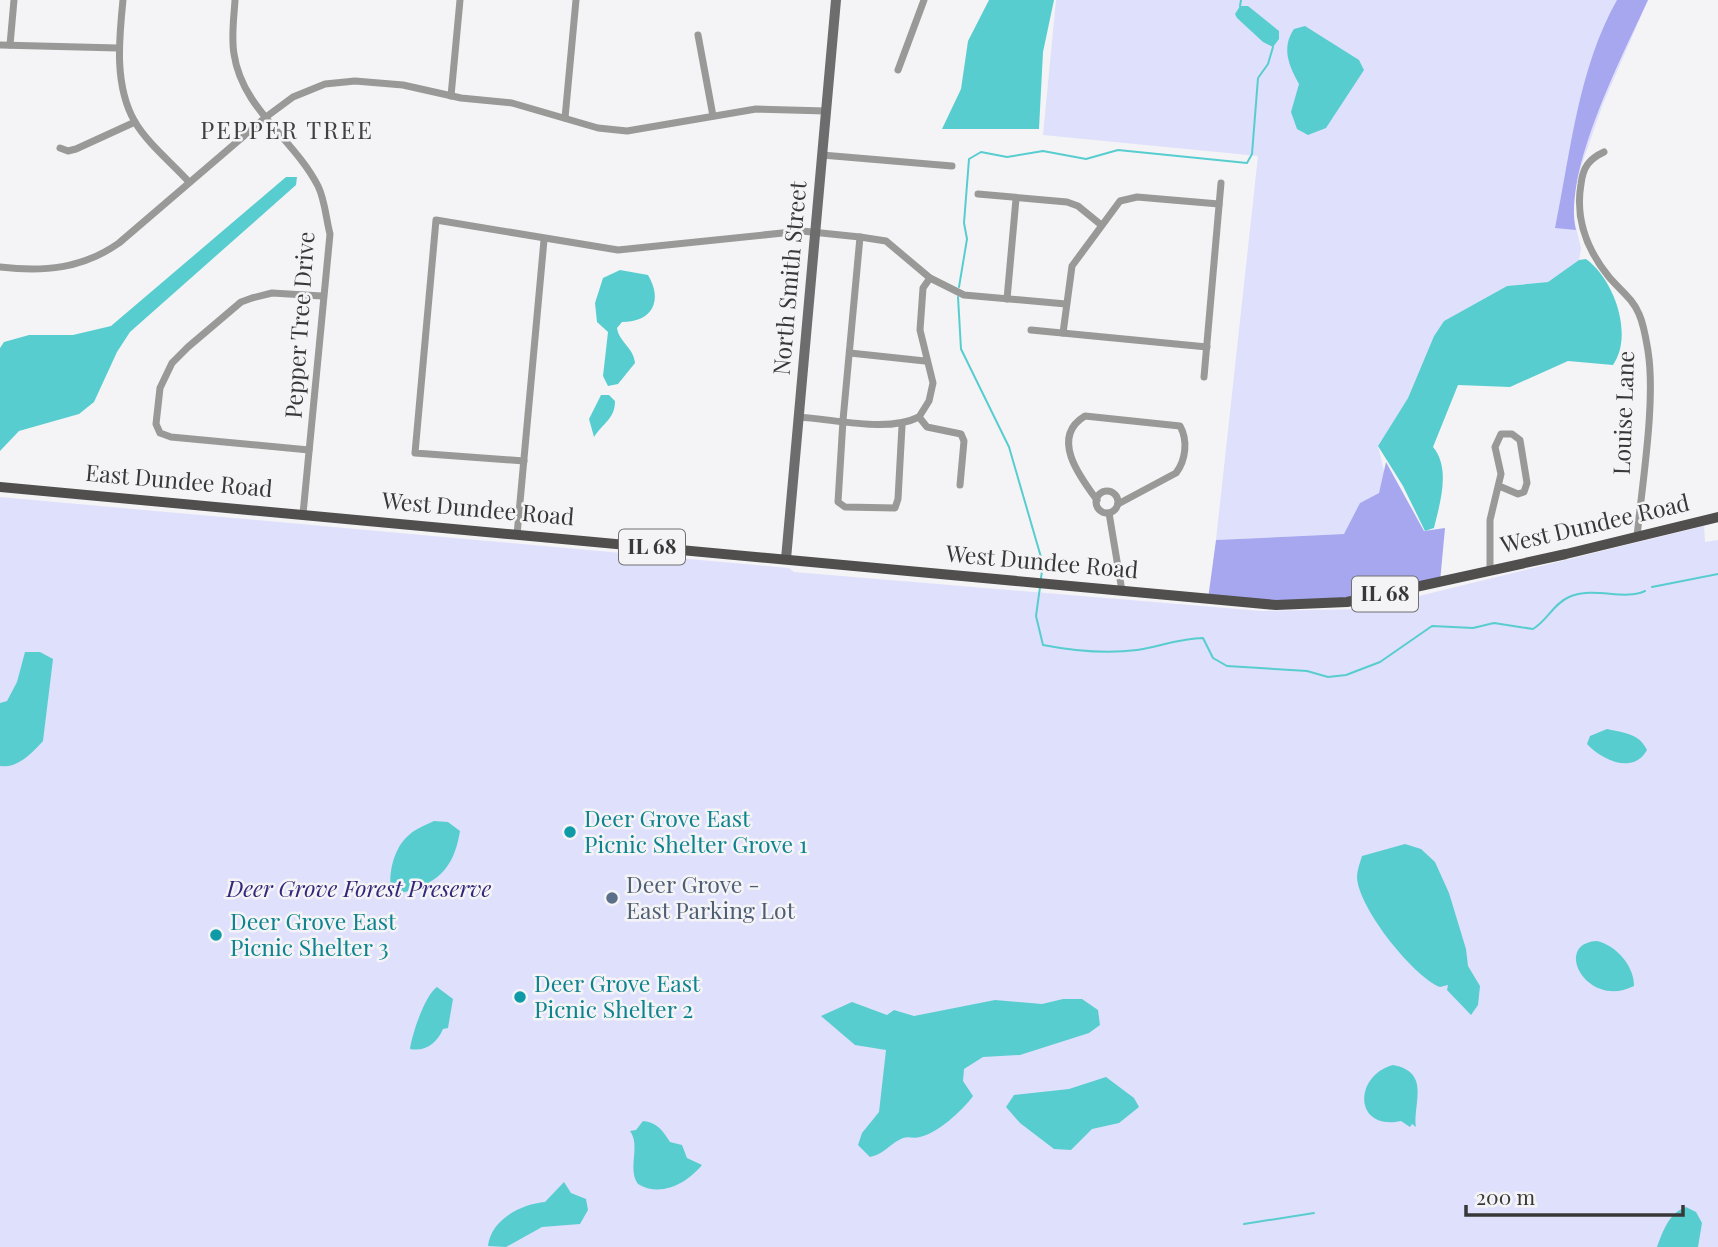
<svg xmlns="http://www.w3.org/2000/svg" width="1718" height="1247" font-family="'Playfair Display',serif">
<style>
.green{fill:#dfe0fc}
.forest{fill:#a7a7f0}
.water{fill:#58cdcf}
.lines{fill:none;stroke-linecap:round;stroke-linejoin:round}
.stream{stroke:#58cdcf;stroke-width:2}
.street{stroke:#999998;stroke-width:7}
.secondary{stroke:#6e6d6d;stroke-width:10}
.primary{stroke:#504f4e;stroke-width:10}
.culture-dot{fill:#0f9aa8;stroke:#f4f4f6;stroke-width:2.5}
.service-dot{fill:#5c6f8a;stroke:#f4f4f6;stroke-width:2.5}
.labels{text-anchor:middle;stroke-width:5;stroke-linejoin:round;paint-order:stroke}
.shield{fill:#f4f4f6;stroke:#707072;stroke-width:2}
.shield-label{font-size:21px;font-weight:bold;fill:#383839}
.street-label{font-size:23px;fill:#383839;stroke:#f4f4f6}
.culture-label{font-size:23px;fill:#0d838f;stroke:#f4f4f6;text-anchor:start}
.service-label{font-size:23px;fill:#4e5e75;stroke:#f4f4f6;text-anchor:start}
.park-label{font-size:23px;font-style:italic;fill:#34267a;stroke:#f4f4f6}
.neighbourhood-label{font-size:24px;letter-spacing:2px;fill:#404041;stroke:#f4f4f6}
</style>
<rect width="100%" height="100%" fill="#f4f4f6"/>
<g class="green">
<path d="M1056 0H1648L1603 104 1576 181 1573 216 1581 248 1579 260 1548 282 1507 286 1444 321 1434 336 1408 398 1378 446 1385 475 1379 493 1360 503 1356 519 1344 534 1216 540 1258 156 1043 135Z"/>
<path d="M0 497 789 568 794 572 1262 611 1366 609 1704 526 1705 542 1718 540V1247H0Z"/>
</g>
<g class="forest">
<path d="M1617 0H1648C1622 57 1563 170 1576 230L1555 228C1571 151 1578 69 1617 0Z"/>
<path d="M1386 462 1424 531 1445 528 1440 582 1306 604 1208 599 1216 540 1344 534 1360 503 1379 493Z"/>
</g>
<g class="water">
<path d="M989 0H1054L1043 52 1039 129H942L961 89 968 41Z"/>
<path d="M1240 6H1248L1279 31V39L1273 47 1263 42 1237 18 1235 14Z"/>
<path d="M1305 26 1359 60 1364 70 1326 128 1308 135 1297 129 1291 112 1299 84C1289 66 1281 48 1294 29Z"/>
<path d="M286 177H297L296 185 130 332 117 352 94 402 79 414 19 431 0 451V348L4 342 29 335H73L111 326Z"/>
<path d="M1586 259C1614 279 1634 335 1613 365L1568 361 1510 387 1458 385 1433 447C1451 468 1440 503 1434 528L1425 531 1403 486 1378 446 1408 398 1434 336 1444 321 1507 286 1548 282 1579 260Z"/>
<path d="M620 270 648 275C663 300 653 322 622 322L617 328C619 342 634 348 635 363L618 384 608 386 603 376 608 332 597 322 595 303 603 278Z"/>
<path d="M601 395H609L615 401C615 419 603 423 594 437L589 419Z"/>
<path d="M25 652H40L53 659 43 741C32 753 17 769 0 766V703L7 701 17 682Z"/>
<path d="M1607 729C1624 733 1639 733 1647 750 1633 775 1602 760 1587 744L1590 736Z"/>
<path d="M434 821 448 822 460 831C455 861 444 879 414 889 406 892 401 894 392 893 387 875 394 847 409 835 415 829 426 825 434 821Z"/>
<path d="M1405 844 1421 849 1435 862 1449 893 1466 949 1468 966 1480 986 1478 1005 1471 1015 1447 990 1448 985 1440 987C1414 977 1358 908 1357 877 1357 870 1360 863 1362 856Z"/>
<path d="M1597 941C1617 946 1634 966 1634 986 1586 1010 1552 943 1597 941Z"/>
<path d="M437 987 453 999 448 1028 443 1029C437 1043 426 1052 410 1049 412 1034 425 995 437 987Z"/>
<path d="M1063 999H1082L1098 1010 1100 1025 1089 1033 1020 1055 983 1057 964 1069 963 1081 973 1096C962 1111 938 1133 920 1137 914 1139 909 1136 903 1138 890 1143 885 1154 870 1157L858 1145 862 1133 879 1112 886 1050 855 1045 821 1016 852 1002 887 1015 894 1010 914 1016 995 1000 1042 1004Z"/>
<path d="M1393 1065C1431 1072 1413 1103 1416 1127L1412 1124 1410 1127 1401 1121C1354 1131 1353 1076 1393 1065Z"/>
<path d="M1106 1077 1134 1098 1139 1107 1119 1123 1092 1129 1071 1150 1054 1149 1020 1123 1006 1107 1014 1095 1069 1089Z"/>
<path d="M643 1121C657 1122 663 1131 670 1142L682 1145 687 1158 702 1165C687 1183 661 1198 638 1184 627 1169 641 1146 630 1131L636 1130Z"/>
<path d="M564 1182 571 1193 586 1199 588 1210 580 1224 542 1227 506 1247 488 1246C491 1219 522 1204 545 1202Z"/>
<path d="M1686 1207 1696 1212 1702 1223 1698 1247H1657C1663 1231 1669 1213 1686 1207Z"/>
</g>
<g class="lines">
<g class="stream">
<path d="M1240 6 1241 0"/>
<path d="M959 287 967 239 964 223 969 159 981 152 1007 157 1043 151 1086 159 1118 150 1247 163 1252 154 1258 78 1268 64 1273 47"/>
<path d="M958 297 961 349 1009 447 1043 564 1041 578"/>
<path d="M1040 587 1036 616 1043 645C1074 651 1106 654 1137 650 1159 647 1180 638 1203 638L1213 658 1227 666 1307 671 1328 677 1346 675 1380 662 1432 626 1473 628 1494 623 1533 629C1548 620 1553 604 1569 597 1594 586 1624 601 1645 591"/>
<path d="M1652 587 1718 574"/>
<path d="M1244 1224 1314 1213"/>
</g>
<g class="street">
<path d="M123 0C119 39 114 86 135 122 148 144 172 163 189 182"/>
<path d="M235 0C234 18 231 36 234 54 242 109 294 139 318 186 325 200 326 219 330 234L303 514"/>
<path d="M698 35 713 116"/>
<path d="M0 45 118 48"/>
<path d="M10 45 14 0"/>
<path d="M898 70 924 0"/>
<path d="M451 96 460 0"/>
<path d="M565 118 576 0"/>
<path d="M60 148 68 151 76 149 135 122"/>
<path d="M1604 152C1589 159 1583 167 1581 184 1575 219 1587 250 1609 277 1620 290 1633 299 1639 314 1644 325 1646 339 1648 351 1656 401 1642 484 1637 537"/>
<path d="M822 155 952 166"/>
<path d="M978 194 1067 202 1078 206 1100 224"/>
<path d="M860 237 843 420 838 502 845 507 895 508 898 499 902 426"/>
<path d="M0 267C44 272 82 269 119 243L266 117 293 97 325 84 355 81 403 85 461 98 512 103 598 128 627 131 756 109 826 111"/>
<path d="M1007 299 1016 199"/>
<path d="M1031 330 1207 347"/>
<path d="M1063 333 1072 266 1120 201 1137 197 1219 204"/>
<path d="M850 353 925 361"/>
<path d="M1204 377 1221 183"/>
<path d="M798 417C835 419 887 433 919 417"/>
<path d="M919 417 929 401 933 383 920 330 923 288 930 278"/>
<path d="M919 417 927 427 961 434 964 441 960 485"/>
<path d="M309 450 171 437 160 433 156 424 160 388 172 363 188 347 241 302 252 298 272 293 322 296"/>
<path d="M524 461 415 453 436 220 618 250 802 231 860 237 886 241 930 278 964 295 1066 304"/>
<circle cx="1107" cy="502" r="11"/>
<path d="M1097 500C1079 476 1050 437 1085 416L1180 426C1188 440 1186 460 1176 473L1118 504"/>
<path d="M1109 513 1122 591"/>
<path d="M517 535 544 240"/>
<path d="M1490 571V520L1501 474 1495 447 1501 434H1512L1520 440 1527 483 1524 492 1518 494 1499 486"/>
</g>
<path class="secondary" d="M786 559 836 0"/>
<path class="primary" d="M0 487 1276 605 1347 602 1566 554 1718 517"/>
</g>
<g class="culture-dot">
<circle cx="570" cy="832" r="7"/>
<circle cx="216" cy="935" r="7"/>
<circle cx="520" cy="997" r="7"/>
</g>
<circle class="service-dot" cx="612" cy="898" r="7"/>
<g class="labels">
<g class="shield">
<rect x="619" y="529.5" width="66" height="35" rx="5"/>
<rect x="1352" y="576.5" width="66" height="35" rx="5"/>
</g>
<g class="shield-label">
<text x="652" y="554">IL 68</text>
<text x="1385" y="601">IL 68</text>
</g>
<g class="street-label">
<text transform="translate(790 278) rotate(-85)" y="8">North Smith Street</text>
<text transform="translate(300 325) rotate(-86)" y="8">Pepper Tree Drive</text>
<text transform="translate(1624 413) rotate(-88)" y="8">Louise Lane</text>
<text transform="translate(179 481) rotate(5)" y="8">East Dundee Road</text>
<text transform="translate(478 509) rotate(5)" y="8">West Dundee Road</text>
<text transform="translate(1595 524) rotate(-13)" y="8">West Dundee Road</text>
<text transform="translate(1042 562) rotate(5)" y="8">West Dundee Road</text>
</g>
<g class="culture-label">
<text x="584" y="827">Deer Grove East<tspan x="584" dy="26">Picnic Shelter Grove 1</tspan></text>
<text x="230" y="930">Deer Grove East<tspan x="230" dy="26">Picnic Shelter 3</tspan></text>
<text x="534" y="992">Deer Grove East<tspan x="534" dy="26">Picnic Shelter 2</tspan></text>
</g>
<g class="service-label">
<text x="626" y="893">Deer Grove -<tspan x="626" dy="26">East Parking Lot</tspan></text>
</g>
<g class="park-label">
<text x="359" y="897">Deer Grove Forest Preserve</text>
</g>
<g class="neighbourhood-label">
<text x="287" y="139">PEPPER TREE</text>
</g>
</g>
<path d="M1466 1205v10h217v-10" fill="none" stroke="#383839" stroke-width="3.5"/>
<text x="1476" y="1205" font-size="21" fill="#383839" stroke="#f4f4f6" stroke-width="5" paint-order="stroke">200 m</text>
</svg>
